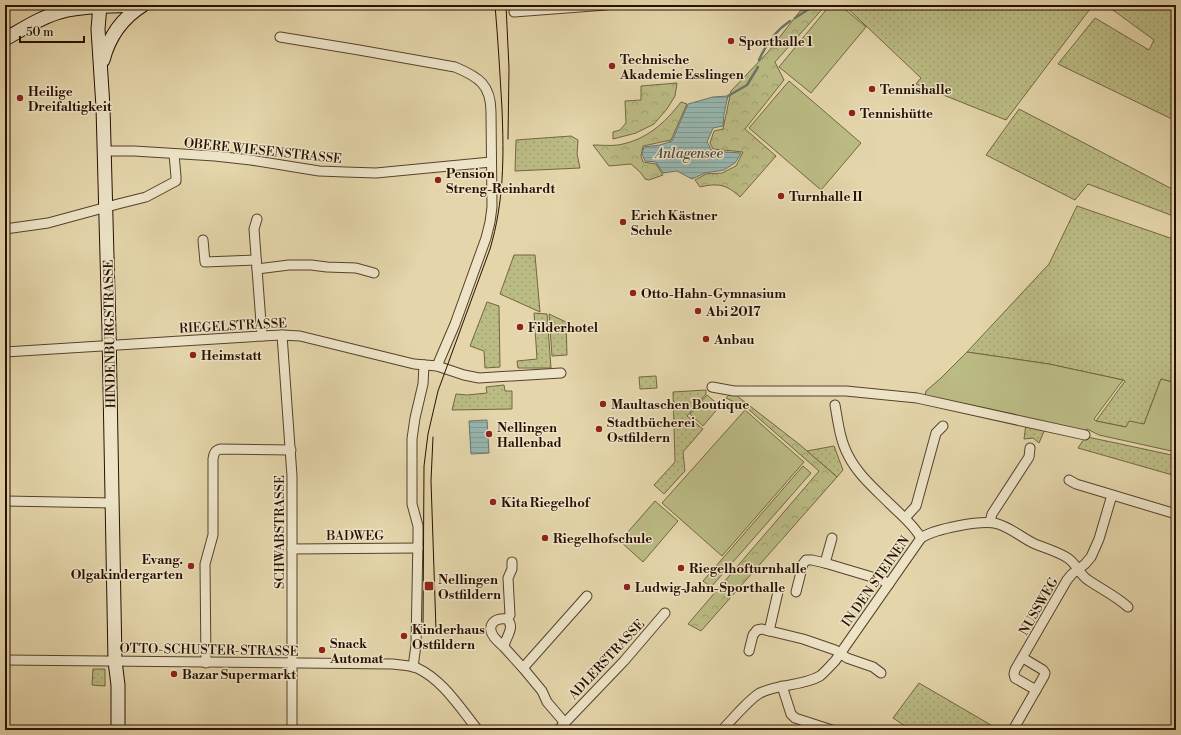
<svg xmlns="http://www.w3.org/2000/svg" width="1181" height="735" font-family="'Libre Bodoni',serif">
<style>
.grass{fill:url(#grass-dots);stroke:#726642}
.forest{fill:url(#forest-crowns);stroke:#726642}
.garden{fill:#bbbb84;stroke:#726642}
.water{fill:url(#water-rules);stroke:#6b746a}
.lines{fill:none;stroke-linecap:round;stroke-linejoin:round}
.stream{stroke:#6b746a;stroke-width:2.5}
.street-casing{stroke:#57412a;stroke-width:11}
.secondary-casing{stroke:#281000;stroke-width:15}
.street{stroke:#ede4c8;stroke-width:9}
.secondary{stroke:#ede4c8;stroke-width:13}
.tram{stroke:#281000;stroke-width:1}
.poi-dot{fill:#8f2418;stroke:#ede4c8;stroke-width:1.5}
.labels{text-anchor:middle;stroke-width:3;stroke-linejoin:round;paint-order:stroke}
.poi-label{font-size:13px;font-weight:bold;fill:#281000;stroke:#ede4c8;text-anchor:start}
.street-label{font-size:13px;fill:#281000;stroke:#ede4c8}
.water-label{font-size:14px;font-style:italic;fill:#4f4a3e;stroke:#ede4c8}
</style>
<defs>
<pattern id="grass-dots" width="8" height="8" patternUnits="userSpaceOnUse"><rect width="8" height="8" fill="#bbbb84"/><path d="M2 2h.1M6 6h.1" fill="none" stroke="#a1a070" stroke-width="1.8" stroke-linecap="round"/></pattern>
<pattern id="forest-crowns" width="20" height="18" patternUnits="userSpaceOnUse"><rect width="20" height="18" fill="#bbbb84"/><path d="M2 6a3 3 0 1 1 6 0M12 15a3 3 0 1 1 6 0" fill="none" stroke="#a1a070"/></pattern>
<pattern id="water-rules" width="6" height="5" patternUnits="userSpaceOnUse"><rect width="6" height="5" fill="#97b7b1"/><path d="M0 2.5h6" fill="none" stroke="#829c96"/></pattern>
</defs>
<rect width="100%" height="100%" fill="#e4d5aa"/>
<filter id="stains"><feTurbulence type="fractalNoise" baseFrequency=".005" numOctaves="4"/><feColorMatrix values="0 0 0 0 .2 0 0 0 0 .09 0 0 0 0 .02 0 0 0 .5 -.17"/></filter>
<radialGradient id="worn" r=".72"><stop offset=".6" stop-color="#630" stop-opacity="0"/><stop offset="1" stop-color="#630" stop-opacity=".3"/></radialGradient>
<g class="grass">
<path d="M844 5H1093L1006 120 916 84 921 78Z"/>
<path d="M1106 5H1176V121L1058 64 1095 18 1149 50 1154 40Z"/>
<path d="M1019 109 1176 191V217L1088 184 1075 200 986 155Z"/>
<path d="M571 136 578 140 577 154 580 168 515 171 516 140Z"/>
<path d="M1077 206 1176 240V383L1161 379 1144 424 1126 427 1096 421 1125 381 1123 380 1049 364 967 352 1049 264Z"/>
<path d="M514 255H535L540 312 500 294Z"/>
<path d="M487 302 499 306 500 367 485 368 484 351 470 346Z"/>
<path d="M534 313 547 314 551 368H518L517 361 537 359Z"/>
<path d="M549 314 566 322 567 355 552 356Z"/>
<path d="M656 376 657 388 640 389 639 377Z"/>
<path d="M504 385 505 391H512V409L452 410 456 394 467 395 487 393 486 387Z"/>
<path d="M706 390V394L687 416 703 429 683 452 685 471 664 494 654 485 675 462 673 392Z"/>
<path d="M1026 424 1045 429 1039 443 1033 438 1024 439Z"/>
<path d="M1087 437 1116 443 1176 456V476L1078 448 1084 439Z"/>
<path d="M834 446 843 470 837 477 807 451Z"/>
<path d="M93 669H105V686L92 685Z"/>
<path d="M919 683 996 728 995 730H911L893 718Z"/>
</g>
<g class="forest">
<path d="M820 5H826L775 62 784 80 745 129 776 156 740 197C726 184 718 183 700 187L695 180 706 174 722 173 736 166 743 152 713 149 710 143 714 131 723 129 731 91 768 52 800 11Z"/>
<path d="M677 83 675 96 667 109 654 124 636 133 613 139V132L620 130 626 123 625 101 641 100V86Z"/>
<path d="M681 102 687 104 671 140 643 146 641 156 643 162 656 164 663 175 649 180 645 179 641 173 631 164 609 166 593 145C601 145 610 146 618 145 646 140 664 124 681 102Z"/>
<path d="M732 392 799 444 837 477 701 631 688 624 819 471 747 408 726 398Z"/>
</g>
<g class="garden">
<path d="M830 5H840L866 27 811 93 779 67Z"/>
<path d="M789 81 861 143 821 190 749 128Z"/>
<path d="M967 352 1049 364 1123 380 1094 419 1096 421 1126 427 1129 421 1144 424 1161 379 1176 383V452L1099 435 1087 429 1083 432 925 396 926 391 941 378Z"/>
<path d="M707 395 720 406 703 426 690 414Z"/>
<path d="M745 410 804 462 722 556 662 503Z"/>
<path d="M803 466 811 473 711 587 703 581Z"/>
<path d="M655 501 678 521 643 562 620 541Z"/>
</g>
<g class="water">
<path d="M728 96 724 114 723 126 713 128 707 142 712 151 741 153 735 163 724 170 705 173 692 179 677 171 663 173 656 162 645 161 642 154 644 147 660 145 672 141 688 104 713 97Z"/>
<path d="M487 420 489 453 471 454 469 421Z"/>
</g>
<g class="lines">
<g class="stream">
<path d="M795 18 815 5"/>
<path d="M759 60C766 44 775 31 790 21"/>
<path d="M728 96 747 85 758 67"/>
</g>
<defs>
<g id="street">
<path d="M514 12 606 5"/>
<path d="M280 37 359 50 455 67C479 77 491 85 491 112L492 207 490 222 486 238 455 324 437 366"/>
<path d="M104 151H134L215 156 251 160 319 171 345 172 376 173 491 162"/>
<path d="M257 219 254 229 262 336"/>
<path d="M5 229 48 223 118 204 146 197 176 181V177L174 154"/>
<path d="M203 240 205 262 256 260"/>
<path d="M257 269 289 265H311L327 267 356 268 374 273"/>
<path d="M282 335 292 476V730"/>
<path d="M5 352 262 336 282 335 300 336 414 364 437 366 464 375 479 378 561 373"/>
<path d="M712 387 734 391H846L917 398 1085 435"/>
<path d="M835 405C838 422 840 440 848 455 858 475 875 489 890 504 901 515 913 524 921 538"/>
<path d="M1069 480 1076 484 1176 514"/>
<path d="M5 501 113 503"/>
<path d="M905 518 916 506 936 433 943 426"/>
<path d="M990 522 992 514 1029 457 1030 448"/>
<path d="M292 549 418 548"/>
<path d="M825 563 832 538"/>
<path d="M796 592 803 564 806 560H812L825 563 882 580 889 584"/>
<path d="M507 619 510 615 508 578 512 569V562"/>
<path d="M769 631 778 592"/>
<path d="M504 647C501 644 497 641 494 637 486 626 494 617 507 619 516 628 505 637 504 647L523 668 542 691 547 702 565 723"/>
<path d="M749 651 753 635 757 630 762 629 803 639 835 650 847 658 873 667 881 673"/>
<path d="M5 660 392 664C400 665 410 665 417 668 443 680 460 708 478 730"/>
<path d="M206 663 205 564 213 535V459C214 453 215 450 221 449L291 450"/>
<path d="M413 667 416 645 418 538V526L412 504V439L415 418 423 384 424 365"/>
<path d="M523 668 587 596"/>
<path d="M782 686 791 714 795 718 832 730"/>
<path d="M1036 690 1015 678 1014 674 1015 670 1067 580 1072 574 1085 564 1091 557 1099 539 1112 495"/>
<path d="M558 730 624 661 665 613"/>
<path d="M722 730C732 720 748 700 760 693 778 684 803 686 820 676 825 672 830 666 835 661L921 538C934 529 983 519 998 524 1011 528 1021 537 1033 543 1044 548 1060 552 1069 559 1077 565 1080 575 1088 580 1101 589 1116 596 1128 607"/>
<path d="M1013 730 1044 676 1045 673 1043 670 1023 658"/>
</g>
<g id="secondary">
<path d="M100 5 98 29 103 107 109 331 115 661 118 685V730"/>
<path d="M5 39C23 29 41 17 60 12 84 5 110 7 134 5"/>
<path d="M103 60C109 37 122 18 143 5"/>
</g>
</defs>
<use href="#street" class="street-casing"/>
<use href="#secondary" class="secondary-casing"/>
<use href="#street" class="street"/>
<use href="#secondary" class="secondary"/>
<g class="tram">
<path d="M506 5 509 68 508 139"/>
<path d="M433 437 431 481 436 629"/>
<path d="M423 629 424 466 428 434 438 391 490 249C504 202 504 157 502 109 500 74 498 40 495 5"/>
</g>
</g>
<g class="poi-dot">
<circle cx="731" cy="41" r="4"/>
<circle cx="612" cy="66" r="4"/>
<circle cx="872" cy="89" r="4"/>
<circle cx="20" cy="98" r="4"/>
<circle cx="852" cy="113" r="4"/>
<circle cx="438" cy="180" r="4"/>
<circle cx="781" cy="196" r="4"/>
<circle cx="623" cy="222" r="4"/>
<circle cx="633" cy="293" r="4"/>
<circle cx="698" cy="311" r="4"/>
<circle cx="520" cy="327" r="4"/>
<circle cx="706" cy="339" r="4"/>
<circle cx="193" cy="355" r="4"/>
<circle cx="603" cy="404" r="4"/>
<circle cx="599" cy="429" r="4"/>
<circle cx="489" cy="434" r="4"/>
<circle cx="493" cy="502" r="4"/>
<circle cx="545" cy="538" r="4"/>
<circle cx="191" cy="566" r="4"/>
<circle cx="681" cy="568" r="4"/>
<rect x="424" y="581" width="10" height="10" rx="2"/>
<circle cx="627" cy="587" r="4"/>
<circle cx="404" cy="636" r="4"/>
<circle cx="322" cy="650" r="4"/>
<circle cx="174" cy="674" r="4"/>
</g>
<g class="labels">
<g class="poi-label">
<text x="739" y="46">Sporthalle 1</text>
<text x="620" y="64">Technische<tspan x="620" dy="15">Akademie Esslingen</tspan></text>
<text x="880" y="94">Tennishalle</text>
<text x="28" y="96">Heilige<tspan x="28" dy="15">Dreifaltigkeit</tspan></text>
<text x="860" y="118">Tennishütte</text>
<text x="446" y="178">Pension<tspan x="446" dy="15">Streng-Reinhardt</tspan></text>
<text x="789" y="201">Turnhalle II</text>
<text x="631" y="220">Erich Kästner<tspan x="631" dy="15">Schule</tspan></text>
<text x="641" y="298">Otto-Hahn-Gymnasium</text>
<text x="706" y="316">Abi 2017</text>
<text x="528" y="332">Filderhotel</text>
<text x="714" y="344">Anbau</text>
<text x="201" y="360">Heimstatt</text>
<text x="611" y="409">Maultaschen Boutique</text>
<text x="607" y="427">Stadtbücherei<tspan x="607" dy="15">Ostfildern</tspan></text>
<text x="497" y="432">Nellingen<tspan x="497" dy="15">Hallenbad</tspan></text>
<text x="501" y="507">Kita Riegelhof</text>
<text x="553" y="543">Riegelhofschule</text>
<text x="183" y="564" text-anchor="end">Evang.<tspan x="183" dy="15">Olgakindergarten</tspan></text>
<text x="689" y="573">Riegelhofturnhalle</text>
<text x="438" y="584">Nellingen<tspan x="438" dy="15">Ostfildern</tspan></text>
<text x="635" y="592">Ludwig-Jahn-Sporthalle</text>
<text x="412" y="634">Kinderhaus<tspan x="412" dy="15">Ostfildern</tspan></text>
<text x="330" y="648">Snack<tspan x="330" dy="15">Automat</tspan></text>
<text x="182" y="679">Bazar Supermarkt</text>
</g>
<g class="street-label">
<text transform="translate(263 150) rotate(6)" y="5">OBERE WIESENSTRASSE</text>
<text transform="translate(233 325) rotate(-3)" y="5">RIEGELSTRASSE</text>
<text transform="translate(109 334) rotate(-91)" y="5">HINDENBURGSTRASSE</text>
<text transform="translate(279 532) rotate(-90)" y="5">SCHWABSTRASSE</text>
<text x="355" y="540">BADWEG</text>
<text transform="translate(875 581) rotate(-55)" y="5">IN DEN STEINEN</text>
<text transform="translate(1038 606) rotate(-60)" y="5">NUSSWEG</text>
<text transform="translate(209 649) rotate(1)" y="5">OTTO-SCHUSTER-STRASSE</text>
<text transform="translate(606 659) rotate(-47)" y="5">ADLERSTRASSE</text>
</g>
<g class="water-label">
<text x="689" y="158">Anlagensee</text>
</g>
</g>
<rect width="1181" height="735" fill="none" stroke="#e4d5aa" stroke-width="20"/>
<rect x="6" y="6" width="1169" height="723" fill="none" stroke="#281000" stroke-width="2"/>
<rect x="10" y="10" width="1161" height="715" fill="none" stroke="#281000"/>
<path d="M20 36v6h64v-6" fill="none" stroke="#281000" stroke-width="2"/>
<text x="26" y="36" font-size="12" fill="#281000" stroke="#ede4c8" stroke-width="3" paint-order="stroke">50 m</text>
<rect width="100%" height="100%" filter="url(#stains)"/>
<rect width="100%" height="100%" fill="url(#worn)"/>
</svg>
